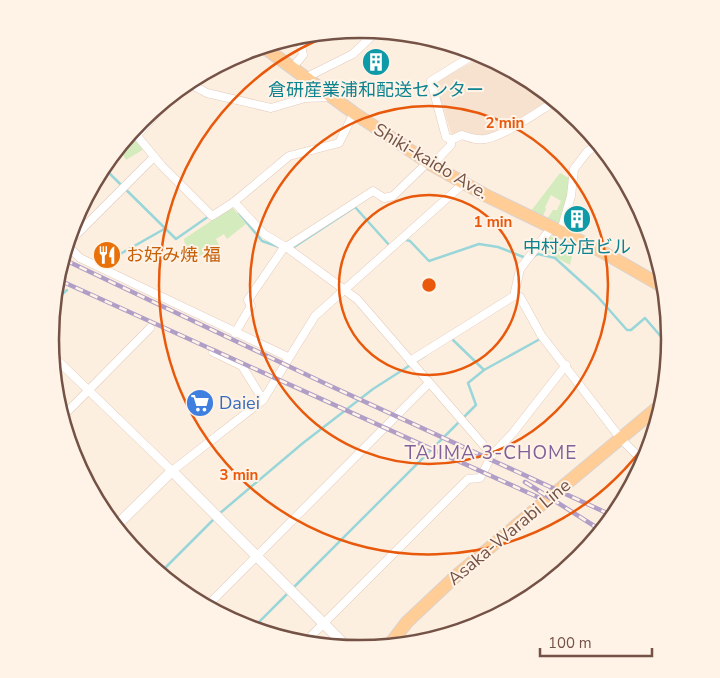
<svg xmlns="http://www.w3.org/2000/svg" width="720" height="678" font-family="'Nunito Sans','Noto Sans JP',sans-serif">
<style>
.residential{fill:#f7e2d0}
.green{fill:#d4ebbd}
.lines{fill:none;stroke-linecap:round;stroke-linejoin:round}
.stream{stroke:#99d6da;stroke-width:2.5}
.minor-casing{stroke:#e4ccbe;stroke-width:9}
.tertiary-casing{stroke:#e4ccbe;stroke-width:11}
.primary-casing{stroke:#dbd2cf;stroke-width:14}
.minor{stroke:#fff;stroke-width:8}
.tertiary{stroke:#fff;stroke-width:10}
.primary{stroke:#ffcd95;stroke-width:12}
.rail-casing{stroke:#b09ec6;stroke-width:4.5}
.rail{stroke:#fff3e7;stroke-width:2.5;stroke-dasharray:8;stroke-linecap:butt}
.ring{fill:none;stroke:#e8590c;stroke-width:2.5}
.labels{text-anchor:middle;stroke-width:4;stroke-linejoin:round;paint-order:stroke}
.culture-label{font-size:18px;fill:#0d838f;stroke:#fff3e7}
.street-label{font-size:18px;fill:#755246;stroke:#fff3e7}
.food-label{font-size:18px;fill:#c56008;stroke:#fff3e7;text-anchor:start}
.shop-label{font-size:18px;fill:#366cbe;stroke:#fff3e7;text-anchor:start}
.neighbourhood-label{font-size:19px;letter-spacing:1px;fill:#816099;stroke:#fff3e7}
.rim{fill:none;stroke:#755246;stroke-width:2.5}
.centre{fill:#e8590c;stroke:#fff3e7;stroke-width:2.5}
.ring-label{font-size:15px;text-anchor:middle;font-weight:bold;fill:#e8590c;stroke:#fff3e7;stroke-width:4;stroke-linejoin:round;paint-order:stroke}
</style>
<rect width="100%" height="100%" fill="#fdefdf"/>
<path class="residential" d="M484 56 551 101 499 133 480 138 452 136 435 82Z"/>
<g class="green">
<path d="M132 134 144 149 126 160 120 150Z"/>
<path d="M560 173 569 178 568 194 559 224 547 219 553 210H557L561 201 551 195 545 207 546 209 543 216 531 211Z"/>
<path d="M232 207 246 224 227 239 224 234 216 239 219 245 214 251 187 260 184 239Z"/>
<path d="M550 236 574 247 570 265 539 248Z"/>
</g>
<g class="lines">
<g class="stream">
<path d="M107 171 176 239 209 216"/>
<path d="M239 213 262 241 282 248"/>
<path d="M406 240 410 241 429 261 479 244 498 247 526 258"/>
<path d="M291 249 355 207 390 246"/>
<path d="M531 258 538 254 555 258 597 296 627 330H631L645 318 669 346"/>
<path d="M106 262 166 228"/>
<path d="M58 298 67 290"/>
<path d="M452 339 484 370"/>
<path d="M219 514 303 443 373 389 426 355"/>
<path d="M161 572 215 518"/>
<path d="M293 588 476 405 468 383 484 370 540 339"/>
<path d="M253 628 289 592"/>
</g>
<defs>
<g id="minor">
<path d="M292 68 303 55 300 41"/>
<path d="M305 78 353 54 376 32"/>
<path d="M192 85 207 93 271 108 305 98 330 97"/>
<path d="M133 131 162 166 212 216 234 202 289 156 339 143 354 113"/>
<path d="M137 135 167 102"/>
<path d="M451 140 446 137 431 81 478 52"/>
<path d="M432 165 451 145V140L462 135C470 138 476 140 485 139 504 136 536 113 554 102"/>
<path d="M234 202 264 234 286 247 357 299 492 455"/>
<path d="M561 231 571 196 574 169 587 152 596 145"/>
<path d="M69 242 154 157"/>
<path d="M68 246 80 258 288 357"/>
<path d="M286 247 373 191 384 198 393 196 428 162"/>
<path d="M514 296 520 297 541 335 621 439 644 462"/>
<path d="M235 333 251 306 248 300 285 246"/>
<path d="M213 352 242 366 263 400"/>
<path d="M53 356 172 471 263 400 315 316 463 184"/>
<path d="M410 361 514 296 520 269 552 227"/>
<path d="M65 414 150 328"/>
<path d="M578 559 580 558"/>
<path d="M209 604 429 383"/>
<path d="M308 639 468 479 480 478 492 455 512 434 566 365"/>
</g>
<path id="tertiary" d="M118 524 172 471 346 646"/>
<g id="primary">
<path d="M265 48 354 113 432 165 487 196 601 251 660 285"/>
<path d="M391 643 407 622 457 575 657 408"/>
</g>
</defs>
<use href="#minor" class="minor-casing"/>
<use href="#tertiary" class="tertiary-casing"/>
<use href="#primary" class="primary-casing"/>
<use href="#minor" class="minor"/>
<use href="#tertiary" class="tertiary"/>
<use href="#primary" class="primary"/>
<defs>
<g id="rail">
<path d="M65 260 324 383 609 514"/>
<path d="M61 281 542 499"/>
<path d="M525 482 599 529"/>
</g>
</defs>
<use href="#rail" class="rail-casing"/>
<use href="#rail" class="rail"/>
</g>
<g class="ring">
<circle cx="429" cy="285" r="90"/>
<circle cx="429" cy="285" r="179"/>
<path d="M649 439A269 269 0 1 1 330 35"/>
</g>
<defs>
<symbol id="building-disc" viewBox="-11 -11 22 22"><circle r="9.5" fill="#0f9aa8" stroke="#fff3e7"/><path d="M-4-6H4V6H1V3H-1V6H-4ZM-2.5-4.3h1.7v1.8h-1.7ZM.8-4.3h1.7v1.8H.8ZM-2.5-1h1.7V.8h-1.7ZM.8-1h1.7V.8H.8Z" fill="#fff"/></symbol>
<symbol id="restaurant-disc" viewBox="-11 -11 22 22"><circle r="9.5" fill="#e8710a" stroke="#fff3e7"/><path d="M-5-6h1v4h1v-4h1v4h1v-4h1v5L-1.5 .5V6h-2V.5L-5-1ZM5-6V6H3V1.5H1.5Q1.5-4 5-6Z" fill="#fff"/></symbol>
<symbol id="supermarket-disc" viewBox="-11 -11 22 22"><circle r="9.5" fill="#3f7fe0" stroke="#fff3e7"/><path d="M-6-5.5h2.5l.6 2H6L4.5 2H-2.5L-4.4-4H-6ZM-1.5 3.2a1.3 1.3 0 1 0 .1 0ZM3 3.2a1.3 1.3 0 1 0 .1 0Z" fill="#fff"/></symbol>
</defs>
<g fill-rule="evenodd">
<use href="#building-disc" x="360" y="46" width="32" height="32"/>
<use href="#building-disc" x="561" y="203" width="32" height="32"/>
<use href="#restaurant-disc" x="91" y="239" width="32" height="32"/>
<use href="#supermarket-disc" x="184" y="387" width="32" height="32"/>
</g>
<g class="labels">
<g class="culture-label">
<text x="376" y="96">倉研産業浦和配送センター</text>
<text x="577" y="253">中村分店ビル</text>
</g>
<g class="street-label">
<text transform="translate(431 161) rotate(31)" y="6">Shiki-kaido Ave.</text>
<text transform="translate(509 532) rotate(-40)" y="6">Asaka-Warabi Line</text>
</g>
<g class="food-label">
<text x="126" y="261">お好み焼 福</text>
</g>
<g class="shop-label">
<text x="219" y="409">Daiei</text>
</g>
<g class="neighbourhood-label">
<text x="491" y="459">TAJIMA 3-CHOME</text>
</g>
</g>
<path d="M0 0H720V678H0ZM59 339a301 301 0 1 1 602 0a301 301 0 1 1-602 0Z" fill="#fff3e7" fill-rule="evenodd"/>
<path class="rim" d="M59 339a301 301 0 1 1 602 0a301 301 0 1 1-602 0Z"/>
<circle cx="429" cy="285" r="8" class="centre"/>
<g class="ring-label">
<text x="505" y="128">2 min</text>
<text x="493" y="227">1 min</text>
<text x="239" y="480">3 min</text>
</g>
<path d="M540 648v8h112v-8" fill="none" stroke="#755246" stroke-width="2.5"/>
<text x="548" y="648" font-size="15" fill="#755246" stroke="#fff3e7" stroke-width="4" paint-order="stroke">100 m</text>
</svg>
